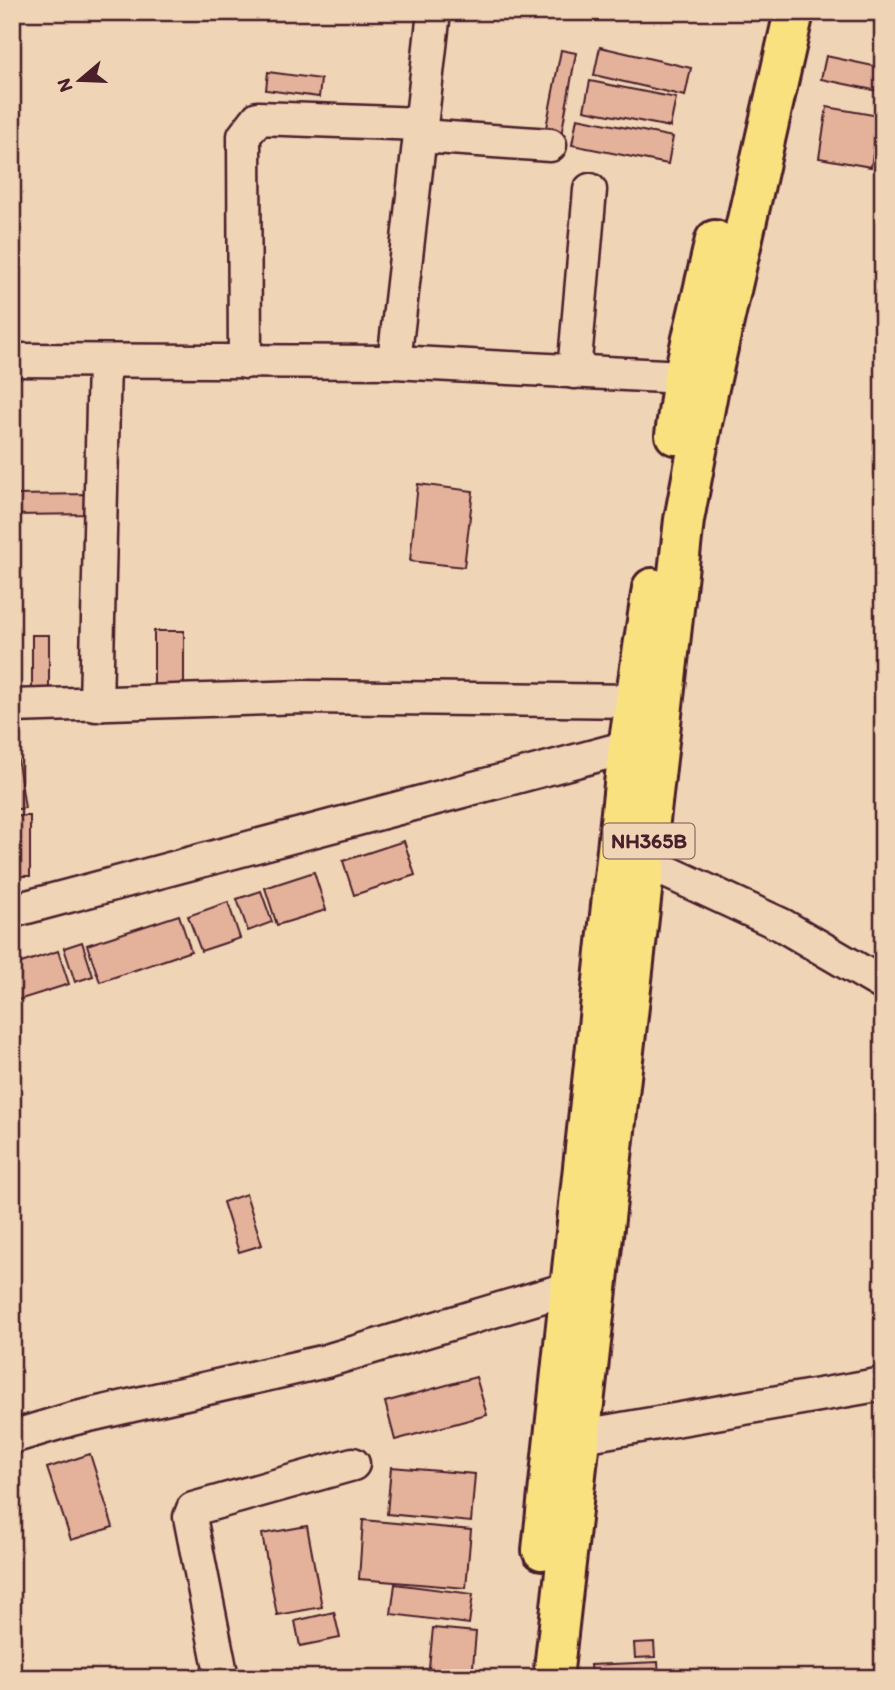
<svg xmlns="http://www.w3.org/2000/svg" width="895" height="1690" font-family="Itim,sans-serif">
<style>
.building{fill:#e4b29a;stroke:#4a1f2b;stroke-width:2}
.lines{fill:none;stroke-linecap:round;stroke-linejoin:round}
.minor-casing{stroke:#4a1f2b;stroke-width:37}
.highway-casing{stroke:#4a1f2b;stroke-width:44}
.minor{stroke:#efd4b6;stroke-width:32}
.highway{stroke:#fae180;stroke-width:38}
.labels{text-anchor:middle;stroke-width:6;stroke-linejoin:round;paint-order:stroke}
.shield{fill:#efd4b6;stroke:#7c5555;stroke-width:2}
.shield-label{font-size:21px;font-weight:bold;fill:#4a1f2b}
</style>
<rect width="100%" height="100%" fill="#efd4b6"/>
<filter id="ink" filterUnits="userSpaceOnUse"><feTurbulence type="fractalNoise" baseFrequency=".0143" numOctaves="2"/><feDisplacementMap in="SourceGraphic" scale="14" xChannelSelector="R" yChannelSelector="G"/><feConvolveMatrix kernelMatrix="1 2 1 2 8 2 1 2 1" color-interpolation-filters="sRGB"/></filter>
<g filter="url(#ink)">
<g class="building">
<path d="M600 47 691 68 685 96 594 75Z"/>
<path d="M561 50 576 53 561 136 545 133Z"/>
<path d="M826 56 883 68V92L821 79Z"/>
<path d="M268 72 321 79 319 97 266 90Z"/>
<path d="M590 81 676 98 670 127 584 110Z"/>
<path d="M827 107 879 116 871 167 819 158Z"/>
<path d="M577 118 673 137 668 164 572 145Z"/>
<path d="M418 484 473 491 464 567 410 561Z"/>
<path d="M93 494 94 514 12 515V495Z"/>
<rect x="154" y="631" width="30" height="67"/>
<rect x="32" y="635" width="17" height="67"/>
<path d="M12 742H15L25 808 12 810Z"/>
<rect x="12" y="816" width="18" height="60"/>
<path d="M404 841 415 875 354 895 343 861Z"/>
<path d="M314 872 326 910 277 925 265 888Z"/>
<path d="M261 891 272 922 248 931 237 899Z"/>
<path d="M228 902 240 938 201 951 188 916Z"/>
<path d="M179 915 191 951 100 982 87 945Z"/>
<path d="M82 942 93 976 75 982 64 948Z"/>
<path d="M58 951 69 984 12 1002V966Z"/>
<path d="M246 1194 262 1245 239 1252 223 1202Z"/>
<path d="M476 1377 487 1415 395 1440 385 1402Z"/>
<path d="M90 1454 113 1527 71 1540 47 1468Z"/>
<path d="M391 1467 475 1474 471 1522 387 1514Z"/>
<path d="M363 1520 471 1530 466 1588 359 1579Z"/>
<path d="M307 1526 322 1607 277 1615 262 1534Z"/>
<path d="M395 1584 473 1594 469 1624 391 1614Z"/>
<path d="M334 1612 340 1638 300 1646 295 1621Z"/>
<path d="M433 1628 476 1632 472 1678H428Z"/>
<path d="M654 1642 655 1657 635 1658 634 1643Z"/>
<path d="M658 1662 659 1678H591L590 1665Z"/>
</g>
<g class="lines">
<defs>
<g id="minor">
<path d="M420 136 550 145"/>
<path d="M12 360 394 362 683 377"/>
<path d="M245 362 244 136 258 118 421 124"/>
<path d="M394 362 434 12"/>
<path d="M574 372 590 190"/>
<path d="M96 705 104 361"/>
<path d="M12 706 304 697 635 701"/>
<path d="M646 862 782 925 883 984"/>
<path d="M12 911 628 747"/>
<path d="M582 1436 883 1384"/>
<path d="M12 1437 72 1419 326 1361 570 1288"/>
<path d="M222 1678 190 1517 193 1509 353 1464"/>
</g>
<g id="highway">
<path d="M675 435 683 377 715 240"/>
<path d="M542 1550 628 747 652 588"/>
<path d="M553 1678 684 520 708 392 794 12"/>
</g>
</defs>
<use href="#minor" class="minor-casing"/>
<use href="#highway" class="highway-casing"/>
<use href="#minor" class="minor"/>
<use href="#highway" class="highway"/>
</g>
</g>
<g class="labels">
<rect class="shield" x="603.5" y="823.5" width="91" height="35" rx="5"/>
<g class="shield-label">
<text x="649" y="848">NH365B</text>
</g>
</g>
<rect width="895" height="1690" fill="none" stroke="#efd4b6" stroke-width="42"/>
<rect x="21" y="21" width="853" height="1648" fill="none" stroke="#4a1f2b" stroke-width="2.5" filter="url(#ink)"/>
<g transform="translate(80 80) rotate(251)" stroke="#efd4b6" stroke-width="5" paint-order="stroke">
<path d="M0-5L12 26L0 18L-12 26Z" fill="#4a1f2b"/>
<text y="-10" font-size="19" font-weight="bold" text-anchor="middle" fill="#4a1f2b">N</text>
</g>
</svg>
